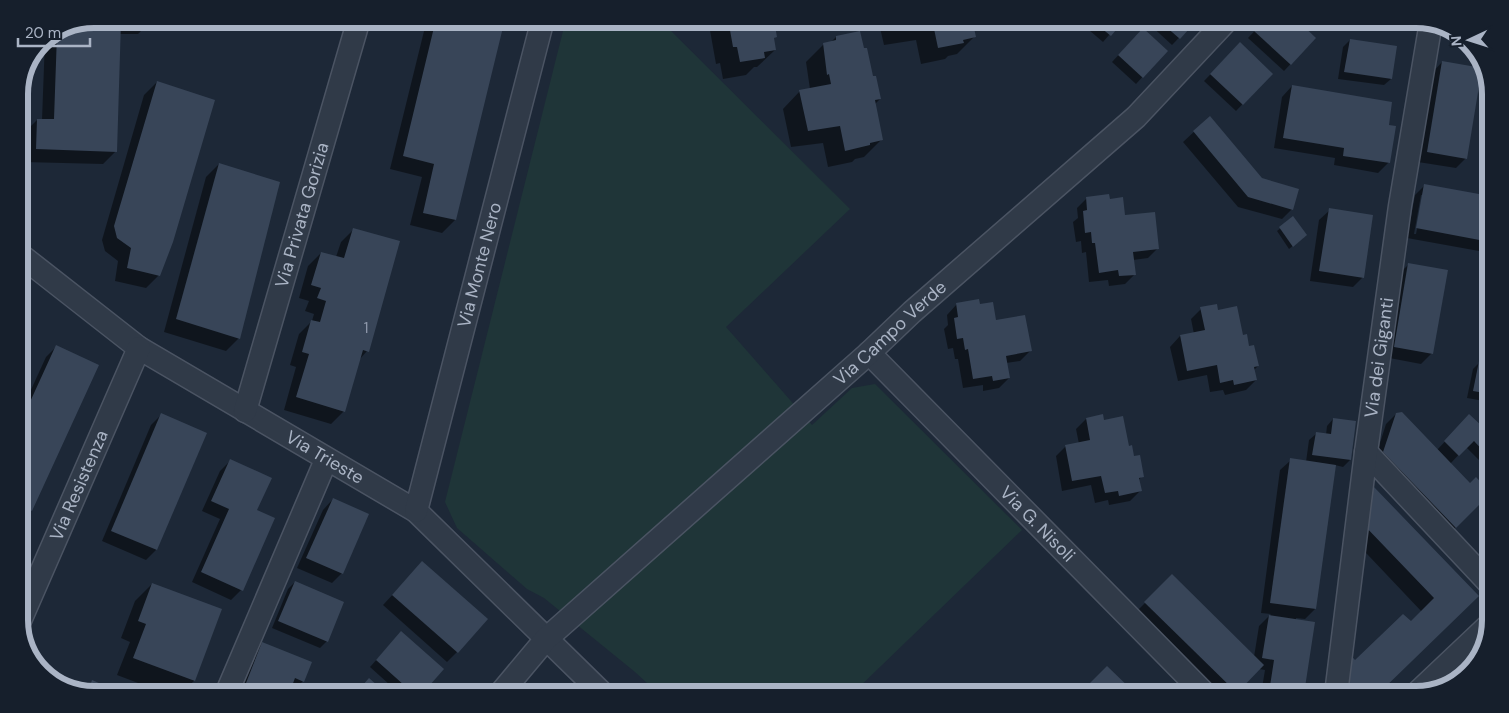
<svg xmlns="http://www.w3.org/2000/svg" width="1509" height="713" font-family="'DM Sans',sans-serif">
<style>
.park{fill:#1f3538}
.shadow{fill:#0007;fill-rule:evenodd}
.building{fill:#384558}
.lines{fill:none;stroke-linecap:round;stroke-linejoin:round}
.minor-casing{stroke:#4b5463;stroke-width:25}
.minor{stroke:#303a48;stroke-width:22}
.labels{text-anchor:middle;stroke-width:4.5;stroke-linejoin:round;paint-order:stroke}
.number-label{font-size:15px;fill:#8e98aa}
.street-label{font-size:18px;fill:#aab4c5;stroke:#161f2c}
.rim{fill:none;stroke:#aab4c5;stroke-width:6}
</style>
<rect width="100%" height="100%" fill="#1d2837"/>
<path class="park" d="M566 19H659L850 209 726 327 812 425 852 388 875 384 1022 530 852 694H659L635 672 544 598 527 589 457 528 445 502Z"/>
<g class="shadow">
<path d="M93 19H151V21L138 34H119L116 151 103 164 23 162 24 133 37 120H42L45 39Z"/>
<path d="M427 19H504L455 220 442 233 410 225 422 177 390 169Z"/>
<path d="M708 19H782L772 21 775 37 773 39 775 50 757 67H754L746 75 723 79 720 63 716 64Z"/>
<path d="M878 19H971L974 37 957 54 948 56 945 59 921 64 916 40 884 45Z"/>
<path d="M1076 19H1123L1103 42Z"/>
<path d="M1153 19H1197L1172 45 1148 23Z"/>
<path d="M1266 19H1294L1315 38 1284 71 1248 38Z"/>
<path d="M1367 19H1392L1389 22Z"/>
<path d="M1136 36 1166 51 1136 84 1112 62Z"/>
<path d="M836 37 872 78 880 99 874 105 881 140 864 157 855 159 852 162 828 167 823 143 791 147 783 109 800 91 810 89 806 62 823 45 830 43Z"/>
<path d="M1350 40 1391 79 1384 85 1338 79 1343 47Z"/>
<path d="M1240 44 1271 74 1236 111 1204 81Z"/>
<path d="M1442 62 1466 158 1456 168 1418 162 1432 73Z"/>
<path d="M157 82 159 275 146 288 115 281 118 261 105 251 102 240 144 95Z"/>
<path d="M1292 86 1387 126 1389 162 1378 173 1334 165 1335 158 1274 148 1282 97Z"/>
<path d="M1210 117 1262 179 1292 209 1282 219 1238 207 1183 142Z"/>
<path d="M219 164 239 338 226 351 164 332 206 177Z"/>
<path d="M1425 185 1490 197V253L1407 238 1415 195ZM1421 195H1424L1416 234H1414Z"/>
<path d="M1087 198 1109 200 1158 248 1148 258 1133 260 1135 274 1125 284 1109 286 1108 280 1089 282 1086 252 1082 253 1081 241 1076 242 1073 222 1078 218 1077 208Z"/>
<path d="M1330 210 1363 277 1353 287 1310 281 1319 220Z"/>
<path d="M1293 218 1303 238 1289 249 1277 231Z"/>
<path d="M354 229 367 351 359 360 344 411 331 424 284 410 296 367 290 365 299 334 312 321 314 314 305 311 309 301 299 298 308 266 321 253 336 257 341 242Z"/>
<path d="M1409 264 1432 353 1421 364 1384 357 1399 274Z"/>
<path d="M957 304 979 306 1030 351 1020 361 1006 363 1009 378 999 388 983 391V385L963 388 958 359H955L953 348 948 349 944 329 948 325 947 315Z"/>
<path d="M1201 309 1217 311 1242 337 1258 366 1254 370 1256 380 1246 390 1225 395 1223 390 1210 392 1207 375 1178 381 1170 347 1180 336 1194 334 1191 319Z"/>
<path d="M56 347 97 365 31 511 21 521 19 520V416L46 357Z"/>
<path d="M1480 362 1490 364V402L1467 398 1473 369Z"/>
<path d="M1396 414 1437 450 1469 416 1483 429 1490 422V451L1480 461 1466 447 1450 464 1470 485 1490 493 1446 537 1374 462 1386 424Z"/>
<path d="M161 415 205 434 156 550 146 560 102 541 151 425Z"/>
<path d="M1086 419 1103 422 1128 447 1142 476 1138 481 1140 491 1130 501 1109 505 1108 500 1095 503 1091 485 1062 491 1056 456 1066 446 1079 444 1076 429Z"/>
<path d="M1333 419 1350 460 1343 467 1335 465 1315 609 1305 619 1296 618V620L1313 623 1303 694H1261L1265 670 1259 669 1235 694H1203L1128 620 1172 576 1254 657 1259 626 1271 614 1261 613 1280 470 1291 460 1306 462 1309 440 1316 434 1326 435 1327 426Z"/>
<path d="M230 461 256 510 241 590 231 600 192 582 220 519 202 511 220 471Z"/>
<path d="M333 499 342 573 332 583 297 568 323 510Z"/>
<path d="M1352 509 1478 596 1377 694H1329L1355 662 1410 623 1422 612 1350 536Z"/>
<path d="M1490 545V566L1480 556Z"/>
<path d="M422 563 457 652 447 662 383 605Z"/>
<path d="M295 582 327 641 320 648 272 628 288 589Z"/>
<path d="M152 584 221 610 194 681 180 694H167L117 675 130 642 121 638 135 601Z"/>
<path d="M395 639 443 669 421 694H400L370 667Z"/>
<path d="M262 644 303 681 296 688 291 685 287 694H252L240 689 255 651Z"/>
<path d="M1107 668 1134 694H1080Z"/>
<path d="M93 681 121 694H93L83 692Z"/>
<path d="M326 689 330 694H320Z"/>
</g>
<g class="building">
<path d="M93 19H152V22L121 21 117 152 36 149 37 119H54L57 34Z"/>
<path d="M436 19H505L456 220 423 213 434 164 403 156Z"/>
<path d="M728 19H770L771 21 774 20 777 37 774 38 776 50 764 52 765 58 740 62 737 47H733Z"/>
<path d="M899 19H972L976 37 963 40 964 43 938 48 933 24 901 28Z"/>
<path d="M1090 19H1125L1111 36Z"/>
<path d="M1157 19H1198L1180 39Z"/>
<path d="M1265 19H1296L1316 38 1291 65 1254 31Z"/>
<path d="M1143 28 1168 51 1143 78 1118 55Z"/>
<path d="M860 31 864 48H867L873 76H876L881 99 875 100 883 140 870 143V145L845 151 840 126 808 131 799 90 831 84 829 74 827 75 823 43 836 40V36Z"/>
<path d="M1350 39 1397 46 1392 79 1344 72Z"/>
<path d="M1240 42 1273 74 1243 105 1210 74Z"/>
<path d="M1442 61 1482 68 1467 159 1427 152Z"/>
<path d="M157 81 215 100 173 242 160 276 127 268 131 248 117 238 114 226Z"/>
<path d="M1292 85 1392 102 1389 125 1396 126 1390 163 1343 156 1344 148 1283 138Z"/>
<path d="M1210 116 1262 178 1299 189 1293 210 1248 197 1193 131Z"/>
<path d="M219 163 280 182 240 339 176 319Z"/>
<path d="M1424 184 1490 196V242L1416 228Z"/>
<path d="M1109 194 1110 199 1123 197 1125 215 1155 212 1159 249 1133 252 1136 275 1119 276 1118 270 1099 273 1095 243H1092L1091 232 1085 233 1083 211 1087 210 1086 197Z"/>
<path d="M1329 208 1373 215 1364 278 1319 271Z"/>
<path d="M1293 216 1307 235 1293 247 1279 227Z"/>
<path d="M353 228 400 241 369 352 363 350 345 412 296 397 309 354 302 352 311 320 320 322 326 301 317 298 321 288 311 285 321 252 344 258Z"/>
<path d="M1408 263 1448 270 1433 354 1394 347Z"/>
<path d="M979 299 980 304 993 302 996 320 1025 315 1032 351 1006 356 1010 378 993 381 992 376 973 379 968 349 965 350 963 338 957 339 954 318 958 317 956 303Z"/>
<path d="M1217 304 1218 310 1237 306 1243 335 1247 334 1249 346 1254 345 1259 366 1254 367 1257 380 1234 385 1233 380 1220 383 1217 365 1187 371 1180 335 1205 330 1200 307Z"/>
<path d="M56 345 99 365 32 511 19 505V455L27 439 19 435V426Z"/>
<path d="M1479 361 1490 363V394L1473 391Z"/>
<path d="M1402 412 1470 483 1476 477 1490 492V494L1456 528 1383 452 1396 413Z"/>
<path d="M161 413 207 433 157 550 111 531Z"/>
<path d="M1103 414 1104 420 1123 416 1129 446 1132 445 1134 456 1140 455 1144 477 1139 478 1142 491 1119 496 1118 491 1105 493 1101 476 1072 481 1065 445 1090 440 1086 418Z"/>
<path d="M1469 414 1483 427 1490 420V453L1488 456 1474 441 1459 456 1444 441Z"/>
<path d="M1333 418 1356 421 1351 460 1312 455 1316 432 1331 434Z"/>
<path d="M1290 458 1336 465 1316 609 1270 603Z"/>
<path d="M230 459 272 478 257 510 275 518 243 591 201 572 229 509 211 501Z"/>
<path d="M1373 486 1479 596 1378 694H1340L1346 650 1355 660 1403 614 1411 621 1434 598 1362 523Z"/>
<path d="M333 498 369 514 343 574 306 558Z"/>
<path d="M422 561 488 619 458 653 392 595Z"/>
<path d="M1172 574 1264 665 1237 693 1144 602Z"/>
<path d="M295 581 344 602 328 642 278 621Z"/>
<path d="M152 583 222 609 195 681 133 658 146 624 138 621Z"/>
<path d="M1269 615 1315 622 1304 694H1262L1270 686 1274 660 1262 658Z"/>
<path d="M401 631 444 669 422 694H414L376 660Z"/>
<path d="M262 642 312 662 304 682 295 678 289 694H275L246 683Z"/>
<path d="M1107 666 1136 694H1079Z"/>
<path d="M369 678 387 694H355Z"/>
<path d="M92 680 124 694 88 693Z"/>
</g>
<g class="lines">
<defs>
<g id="minor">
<path id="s1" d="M19 254 139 348 416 511 603 694"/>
<path id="s2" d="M869 353 1205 694"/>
<path id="s3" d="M245 411 359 19"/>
<path d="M1366 452 1490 584"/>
<path id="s4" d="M416 511 543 19"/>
<path id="s5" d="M19 623 139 348"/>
<path d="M231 694 228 690 326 460"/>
<path id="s6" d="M500 694 546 639 869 353 912 312 1136 117 1228 19"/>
<path id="s7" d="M1336 694 1366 452 1400 206 1431 22"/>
<path d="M1416 694 1489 625"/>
</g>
</defs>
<use href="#minor" class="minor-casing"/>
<use href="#minor" class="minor"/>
</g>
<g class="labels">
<g class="number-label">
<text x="366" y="333">1</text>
</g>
<g class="street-label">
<text dy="6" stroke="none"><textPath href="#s3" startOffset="204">Via Privata Gorizia</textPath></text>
<text dy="6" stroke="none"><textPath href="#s4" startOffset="254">Via Monte Nero</textPath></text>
<text dy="6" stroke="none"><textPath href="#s6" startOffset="532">Via Campo Verde</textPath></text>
<text dy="6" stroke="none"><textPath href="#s7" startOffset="339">Via dei Giganti</textPath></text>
<text dy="6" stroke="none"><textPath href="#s1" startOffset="368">Via Trieste</textPath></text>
<text dy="6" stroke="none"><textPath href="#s5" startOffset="150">Via Resistenza</textPath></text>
<text dy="6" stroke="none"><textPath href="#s2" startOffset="240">Via G. Nisoli</textPath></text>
</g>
</g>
<path d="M0 0H1509V713H0ZM94 28H1416A66 66 0 0 1 1482 94V620A66 66 0 0 1 1416 686H94A66 66 0 0 1 28 620V94A66 66 0 0 1 94 28Z" fill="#161f2c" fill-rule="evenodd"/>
<path class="rim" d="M94 28H1416A66 66 0 0 1 1482 94V620A66 66 0 0 1 1416 686H94A66 66 0 0 1 28 620V94A66 66 0 0 1 94 28Z"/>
<g transform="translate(1469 40) rotate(266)" stroke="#161f2c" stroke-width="4" paint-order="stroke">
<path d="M0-4L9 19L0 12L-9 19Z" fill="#aab4c5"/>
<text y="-8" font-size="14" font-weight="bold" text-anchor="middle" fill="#aab4c5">N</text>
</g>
<path d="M18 38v8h72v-8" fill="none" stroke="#aab4c5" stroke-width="2.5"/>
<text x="25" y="38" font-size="15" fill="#aab4c5" stroke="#161f2c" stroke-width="4" paint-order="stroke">20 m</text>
</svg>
